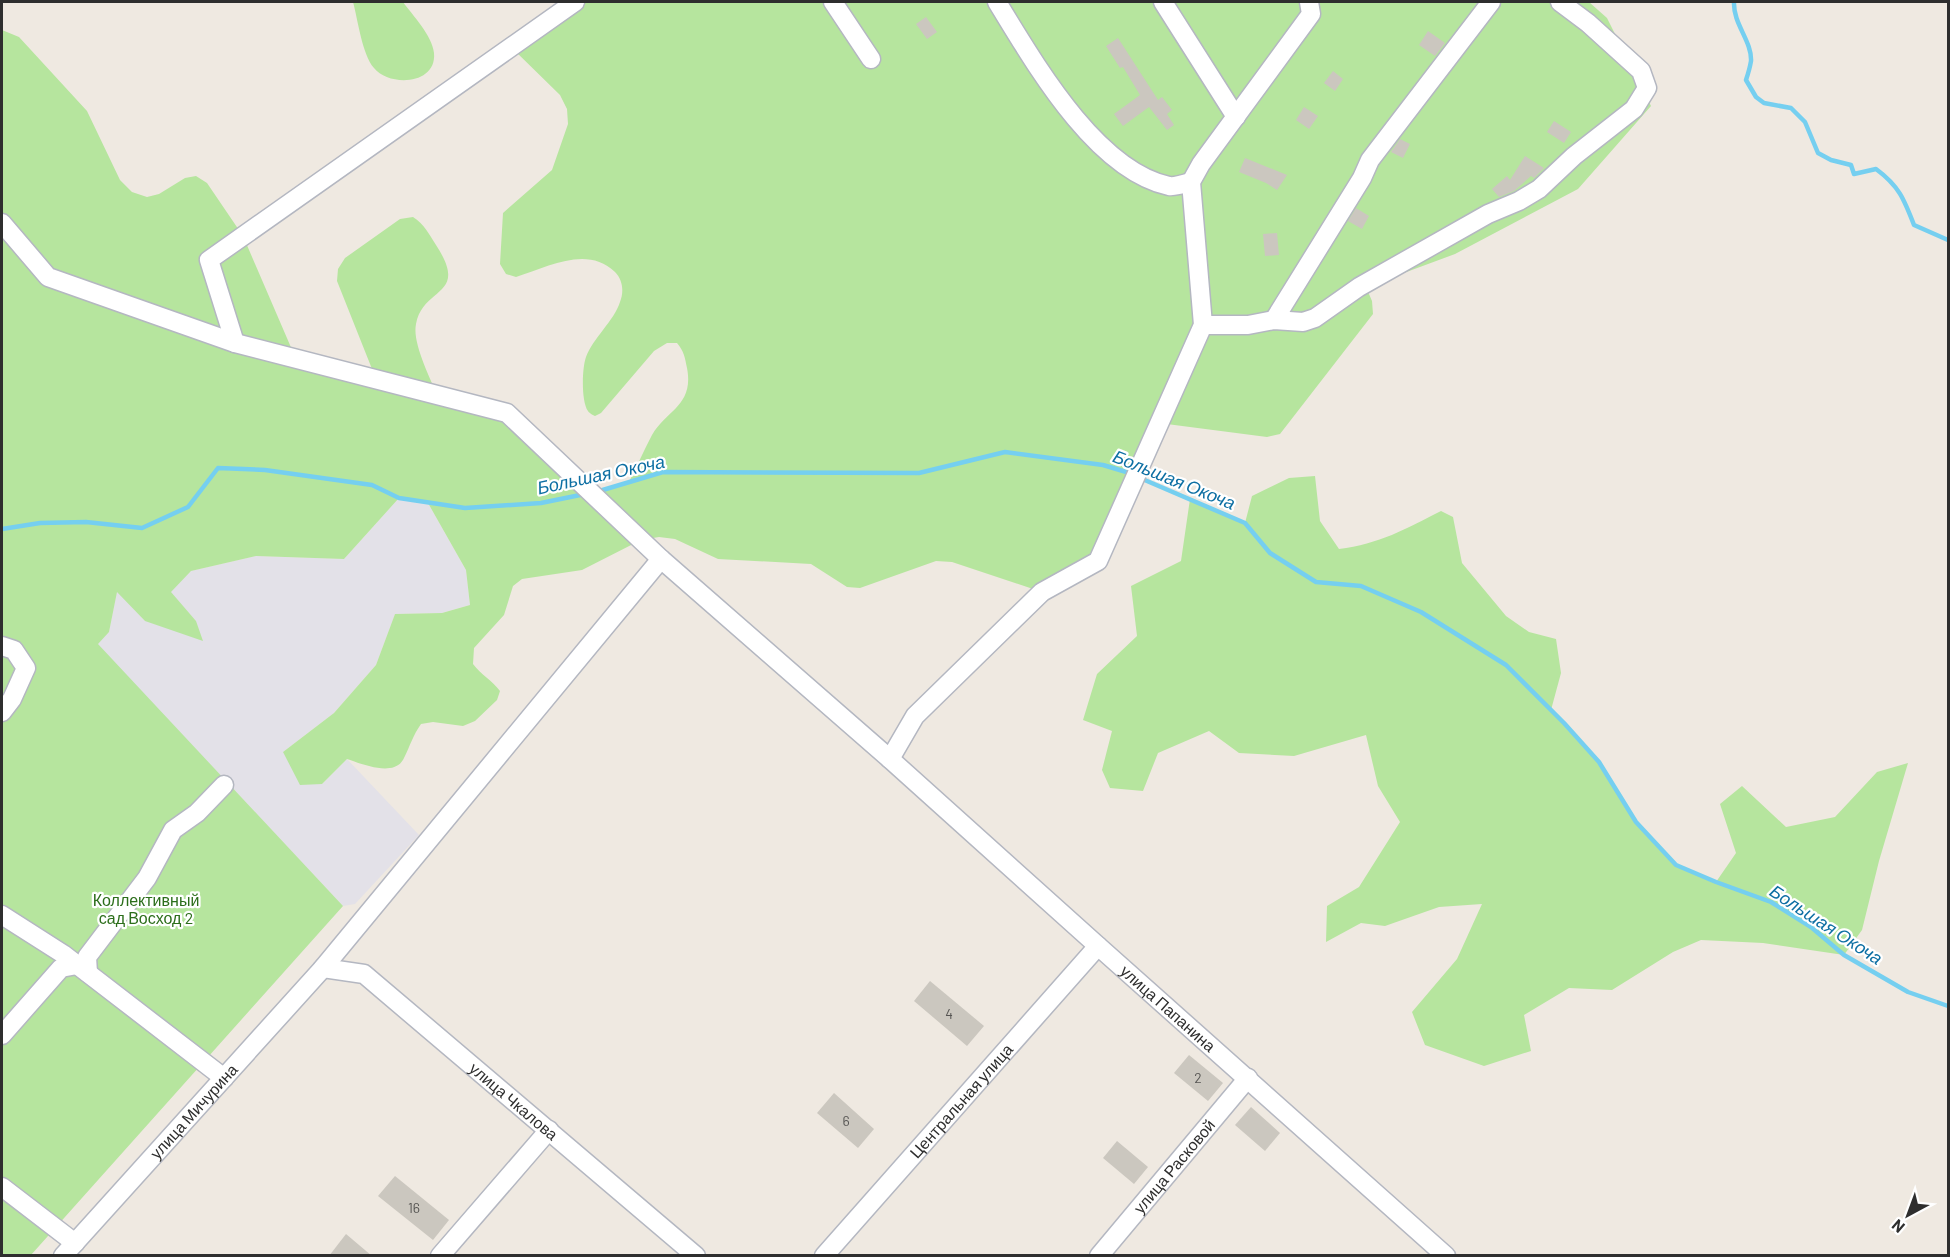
<svg xmlns="http://www.w3.org/2000/svg" width="1950" height="1257" font-family="Barlow,sans-serif">
<style>
.industrial{fill:#e3e1e8}
.green{fill:#b6e59e}
.lines{fill:none;stroke-linecap:round;stroke-linejoin:round}
.stream{stroke:#75cff0;stroke-width:4.5}
.building{fill:#cbc7bf}
.minor-casing{stroke:#b4b7c1;stroke-width:21}
.minor{stroke:#fff;stroke-width:18}
.labels{text-anchor:middle;stroke-width:4.5;stroke-linejoin:round;paint-order:stroke}
.number-label{font-size:14px;fill:#555452}
.park-label{font-size:16px;fill:#2c6e1b;stroke:#fff}
.street-label{font-size:16px;fill:#2e2e2e;stroke:#fff}
.water-label{font-size:18px;font-style:italic;fill:#0d6fa3;stroke:#fff}
</style>
<rect width="100%" height="100%" fill="#efe9e1"/>
<path class="industrial" d="M399 498 428 503 466 570 470 605 442 613 395 614 376 665 334 713 283 752 322 784 347 759 419 835 355 904 343 906 97 644 109 632 117 591 145 621H196L170 592 191 571 256 556 344 559Z"/>
<g class="green">
<path d="M353 2H403C413 16 432 35 434 53 437 85 389 87 374 68 362 54 358 20 353 2Z"/>
<path d="M575 2H1589L1607 18 1651 106 1578 189 1455 254 1366 287 1372 301 1373 314 1280 434 1267 437 1159 423 1098 561 1042 592 952 562 936 561 860 588 847 587 811 564 718 559 675 539 659 537 641 540 582 570 522 579 513 586 504 615 474 648 473 664C481 675 492 680 500 691L497 700 475 721 463 726 433 722 421 724C413 735 410 746 404 758 395 778 362 764 347 759L322 784 300 785 283 752 334 713 376 665 395 614 442 613 470 605 466 570 428 503 399 498 344 559 256 556 191 571 171 592 196 621 203 641 145 621 117 592 109 632 98 644 343 906 31 1255 2 1256V30L19 37 87 111 120 180 132 192 147 197 159 194 185 178 196 176 207 183 243 236 296 359 376 379 337 281 338 269 345 258 400 219 413 217C424 224 429 234 436 245 470 297 423 286 416 324 412 343 430 377 437 395L507 413 591 493 629 482C637 466 644 450 652 435 668 409 694 405 687 368 685 358 684 351 677 343H667L654 351 601 413 595 416C594 416 588 412 588 411 581 401 582 368 586 357 593 338 614 321 620 302 624 292 623 280 615 272 587 245 548 267 516 277L506 274 500 264 503 213 552 170 568 124 567 109 560 95 511 47Z"/>
<path d="M1315 476 1320 521 1339 549C1379 544 1406 529 1441 511L1453 517 1462 563 1506 616 1529 632 1556 639 1561 673 1551 710 1599 762 1636 822 1676 865 1716 882 1736 853 1720 804 1742 786 1786 827 1835 817 1877 772 1908 763 1879 861 1862 930 1844 955 1763 943 1701 940 1673 952 1612 990 1569 988 1524 1015 1531 1051 1484 1066 1425 1045 1412 1012 1457 959 1482 904 1439 907 1385 926 1361 923 1326 942 1327 906 1359 887 1400 822 1378 786 1366 735 1294 756 1239 753 1209 731 1158 753 1143 791 1110 788 1102 770 1112 731 1083 720 1097 674 1137 636 1131 586 1181 561 1190 499 1245 523 1252 496 1289 478Z"/>
</g>
<g class="lines">
<g class="stream">
<path d="M1734 2C1733 24 1752 41 1751 61 1750 67 1748 74 1746 80L1756 97 1764 103 1791 108 1805 122 1818 153 1831 160 1851 165 1854 174 1876 169C1899 186 1904 199 1914 225L1948 240"/>
<path d="M1140 478 1245 523 1270 553 1316 582 1361 586 1421 612 1506 665 1564 723 1599 762 1636 822 1676 865 1716 882 1771 902 1811 927 1844 955 1908 992 1948 1006"/>
<path d="M596 492 663 472 919 473 1005 452 1103 465 1133 474"/>
<path d="M2 529 40 523 86 522 142 528 188 507 218 468 265 470 372 485 399 498 465 508 541 503 585 494"/>
</g>
</g>
<g class="building">
<path d="M926 17 937 32 927 39 916 24Z"/>
<path d="M1428 31 1445 43 1435 56 1419 45Z"/>
<path d="M1118 38 1158 100 1162 97 1172 110 1167 114 1174 125 1167 130 1149 107 1123 126 1114 114 1140 95 1123 67 1120 68 1106 46Z"/>
<path d="M1333 71 1343 79 1335 91 1324 83Z"/>
<path d="M1304 107 1318 116 1309 129 1296 120Z"/>
<path d="M1554 121 1571 132 1564 143 1547 132Z"/>
<path d="M1400 139 1410 144 1403 158 1391 152Z"/>
<path d="M1525 156 1544 168 1534 178 1531 176 1514 191 1499 197 1492 189 1507 176 1510 180Z"/>
<path d="M1245 158 1287 175 1277 190 1266 183 1239 172Z"/>
<path d="M1356 208 1369 216 1362 229 1348 221Z"/>
<path d="M1277 233 1279 255 1265 256 1263 234Z"/>
<path d="M930 981 984 1026 967 1046 914 1001Z"/>
<path d="M1189 1055 1223 1083 1208 1101 1174 1073Z"/>
<path d="M834 1093 874 1129 858 1148 817 1113Z"/>
<path d="M1251 1107 1280 1133 1265 1151 1235 1125Z"/>
<path d="M1117 1141 1148 1167 1134 1184 1103 1158Z"/>
<path d="M395 1176 449 1220 433 1240 378 1196Z"/>
<path d="M346 1234 372 1256H329Z"/>
</g>
<g class="lines">
<defs>
<g id="minor">
<path d="M833 2 871 59"/>
<path d="M997 2C1034 62 1095 170 1169 186 1175 187 1184 184 1191 182"/>
<path d="M1163 2 1236 117"/>
<path d="M2 223 48 277 235 343 507 413 661 559"/>
<path d="M1274 320 1362 178 1370 160 1491 2"/>
<path d="M1203 325H1248L1274 320 1303 322 1315 318 1359 287 1488 214 1519 201 1539 189 1574 156 1634 109 1647 88 1641 71 1588 23 1560 2"/>
<path d="M235 343 209 260 575 2"/>
<path d="M2 646 14 650 26 668 12 699 2 712"/>
<path d="M890 759 915 716 1042 592 1098 561 1203 325 1191 182 1201 164 1311 14 1309 2"/>
<path d="M2 915 63 954 224 1078"/>
<path id="s1" d="M323 968 364 974 696 1256"/>
<path d="M88 973 87 957 147 878 173 830 197 813 224 785"/>
<path d="M2 1035 61 968 77 965"/>
<path d="M2 1187 75 1243"/>
<path id="s2" d="M63 1256 323 968 661 559 890 759 1098 946 1446 1256"/>
<path d="M440 1256 549 1130"/>
<path id="s3" d="M824 1256 1098 946"/>
<path id="s4" d="M1099 1256 1248 1078"/>
</g>
</defs>
<use href="#minor" class="minor-casing"/>
<use href="#minor" class="minor"/>
</g>
<g class="labels">
<g class="number-label">
<text x="949" y="1019">4</text>
<text x="1198" y="1083">2</text>
<text x="846" y="1126">6</text>
<text x="414" y="1213">16</text>
</g>
<g class="park-label">
<text x="146" y="906">Коллективный<tspan x="146" dy="18">сад Восход 2</tspan></text>
</g>
<g class="street-label">
<text dy="6" stroke="none"><textPath href="#s2" startOffset="1596">улица Папанина</textPath></text>
<text dy="6" stroke="none"><textPath href="#s1" startOffset="238">улица Чкалова</textPath></text>
<text dy="6" stroke="none"><textPath href="#s3" startOffset="207">Центральная улица</textPath></text>
<text dy="6" stroke="none"><textPath href="#s2" startOffset="195">улица Мичурина</textPath></text>
<text dy="6" stroke="none"><textPath href="#s4" startOffset="117">улица Расковой</textPath></text>
</g>
<g class="water-label">
<text transform="translate(601 475) rotate(-12)" y="6">Большая Окоча</text>
<text transform="translate(1174 480) rotate(22)" y="6">Большая Окоча</text>
<text transform="translate(1826 925) rotate(33)" y="6">Большая Окоча</text>
</g>
</g>
<rect width="1950" height="1257" fill="none" stroke="#2e2e2e" stroke-width="6"/>
<g transform="translate(1908 1215) rotate(221)" stroke="#ffffff" stroke-width="4.5" paint-order="stroke">
<path d="M0-4.5L10 22L0 15L-10 22Z" fill="#2e2e2e"/>
<text y="-9" font-size="16" font-weight="bold" text-anchor="middle" fill="#2e2e2e">N</text>
</g>
</svg>
